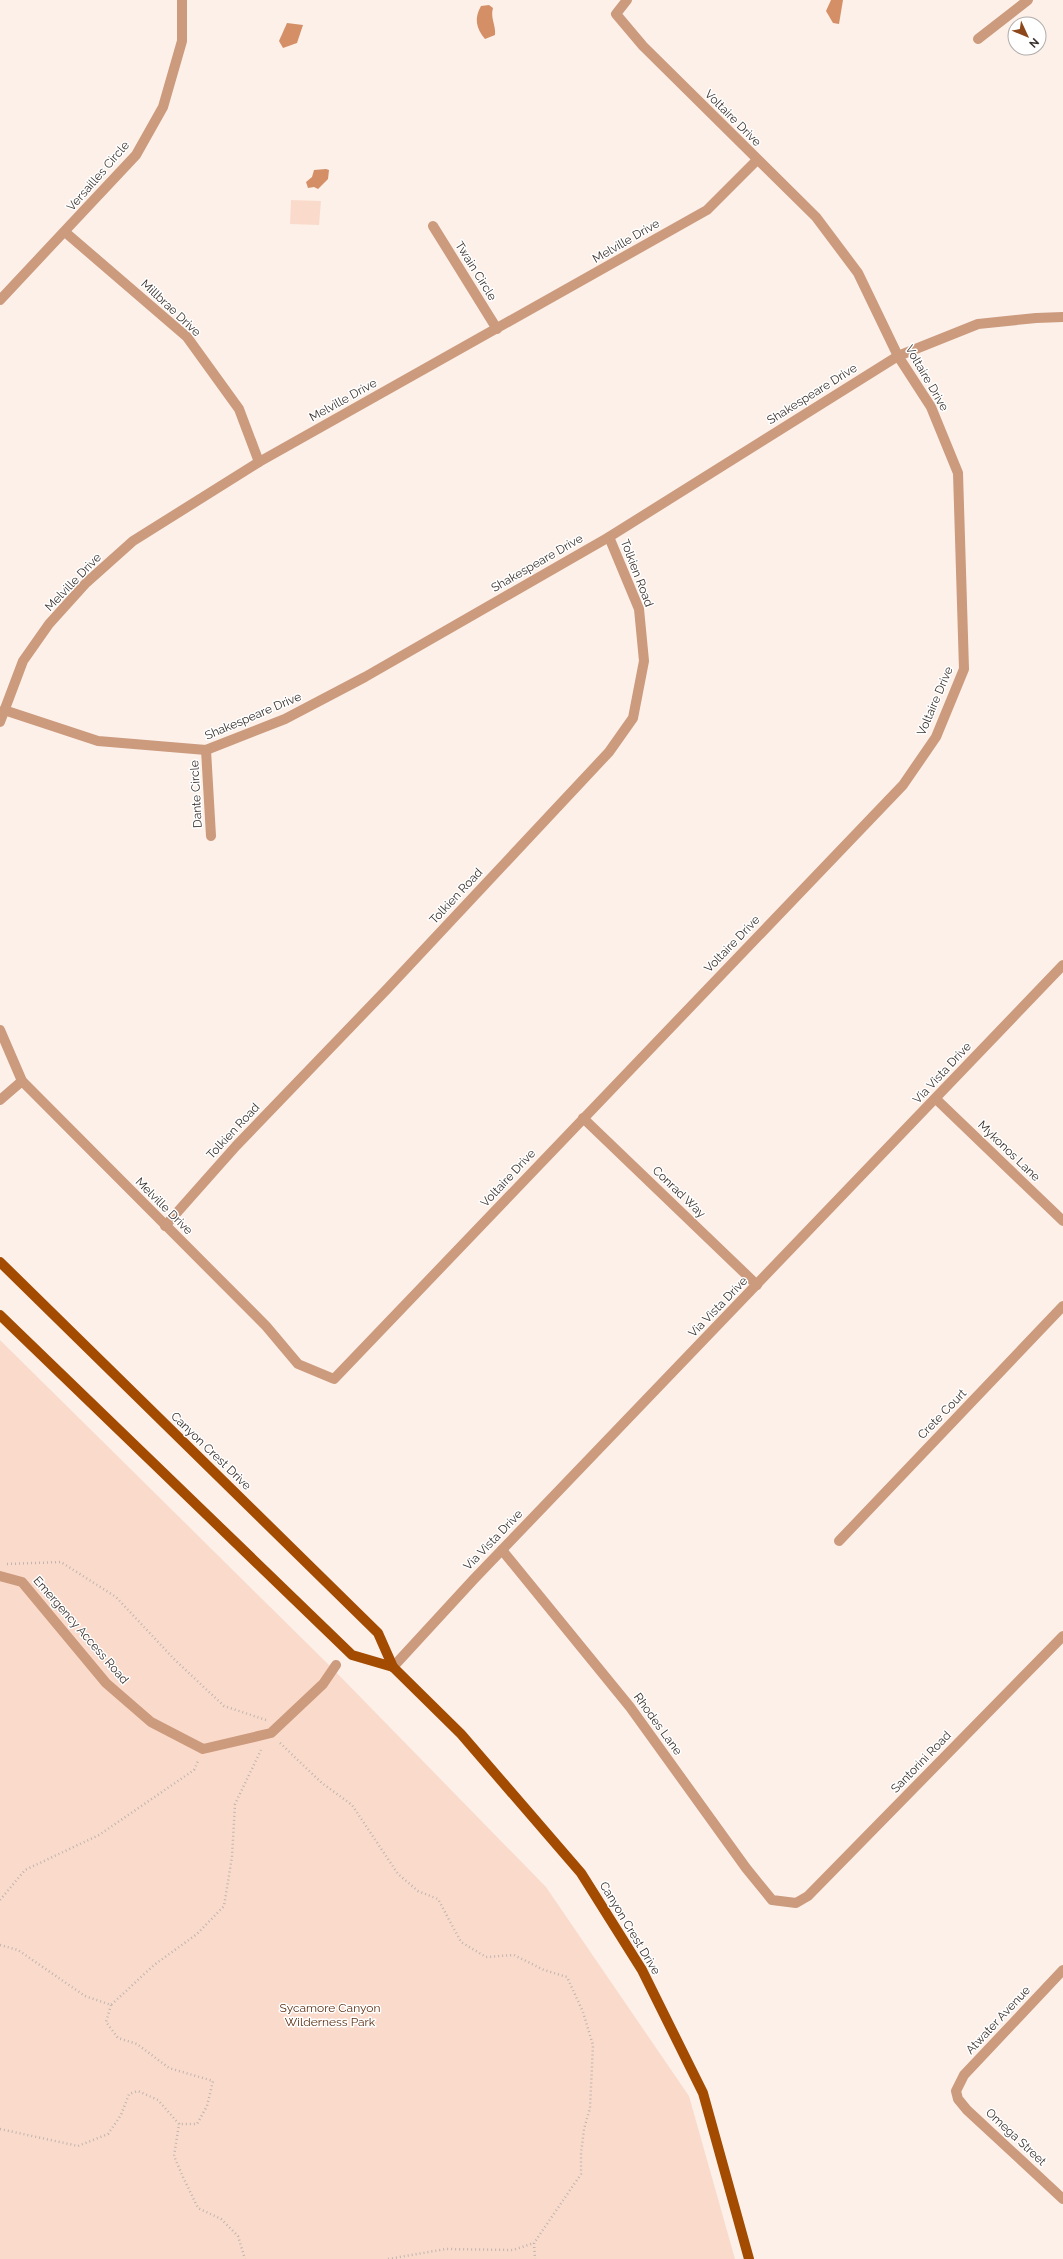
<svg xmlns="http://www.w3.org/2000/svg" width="1063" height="2259" font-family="Raleway,sans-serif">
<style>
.green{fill:#fadbcb}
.water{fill:#d48f66}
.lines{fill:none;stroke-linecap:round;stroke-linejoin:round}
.path{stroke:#bfb4ae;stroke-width:2.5;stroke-dasharray:1 3;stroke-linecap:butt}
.minor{stroke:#cc9a7d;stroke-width:10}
.major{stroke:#a34b00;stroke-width:10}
.labels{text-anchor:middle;stroke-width:3;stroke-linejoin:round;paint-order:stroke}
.street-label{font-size:12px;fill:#3a322e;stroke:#fff}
.park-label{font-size:12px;fill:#5a2d0f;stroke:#fff}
</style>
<rect width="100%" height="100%" fill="#fcf0e9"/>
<g class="green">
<path d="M291 200 321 201 319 225 290 224Z"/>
<path d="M0 1340 330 1666 546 1887 689 2096 735 2259H0Z"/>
</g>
<g class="water">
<path d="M831 0H843L839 24 833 23 826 11Z"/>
<path d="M489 5 493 8C490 18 496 25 495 35L485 39C476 28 474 18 481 6Z"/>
<path d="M287 23 303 25 297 43 283 48 279 41Z"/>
<path d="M326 169 329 170 328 179 318 189 314 187 308 188 306 182 312 177 314 170Z"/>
</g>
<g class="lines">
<g class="path">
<path d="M7 1564 61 1562 116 1597 174 1659 224 1706 266 1720"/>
<path d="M280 1743 322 1783 352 1805 398 1874 418 1891 438 1899 461 1942 486 1957 514 1955 544 1970 567 1977 583 2012 593 2045 590 2108 584 2129 581 2154V2174L534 2243 535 2259"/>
<path d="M0 1900 25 1870 99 1835 194 1770 198 1761"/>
<path d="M0 1945 18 1950 85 1996 111 2005 154 1965 197 1934 224 1906 232 1857 235 1804 261 1750"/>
<path d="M111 2005 106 2022 118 2038 137 2044 169 2068 213 2081 207 2106 197 2124H179"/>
<path d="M0 2129 78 2146 108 2134 121 2115 129 2094 138 2091 158 2100 179 2124 174 2156 183 2177 198 2208 221 2219 238 2236 245 2259"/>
<path d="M388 2259 446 2249 513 2250 534 2243"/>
</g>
<g class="minor">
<path d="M978 39 1028 0"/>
<path d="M433 226 497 329"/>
<path d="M65 232 187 337 239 409 259 462"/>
<path d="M0 300 136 155 163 107 182 41V0"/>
<path d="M4 710 98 741 206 750 285 719 365 677 609 537 898 356 978 324 1036 318 1063 317"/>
<path d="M0 722 23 661 49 624 86 583 133 541 259 462 707 210 757 160"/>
<path d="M206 750 211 836"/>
<path d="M0 1030 22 1081 266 1326 298 1364 334 1379 903 785 936 737 964 669 958 473 931 407 898 356 858 273 816 217 643 46 616 14 627 0"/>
<path d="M936 1099 1063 1221"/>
<path d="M0 1100 22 1081"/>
<path d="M583 1118 757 1285"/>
<path d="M165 1226 236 1146 388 988 609 752 633 718 644 661 639 609 609 537"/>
<path d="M839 1541 1063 1306"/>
<path d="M502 1550 630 1707 746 1868 772 1900 796 1903 808 1896 1063 1636"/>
<path d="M0 1576 22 1582 106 1683 151 1722 203 1749 271 1733 323 1684 336 1665"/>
<path d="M393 1667 474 1579 1063 965"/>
<path d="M1063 1970 964 2075 956 2091 958 2099 967 2110 1063 2199"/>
</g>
<g class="major">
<path d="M0 1262 378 1633 393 1667 461 1734 581 1873 642 1970 703 2093 749 2259"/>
<path d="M0 1315 352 1655 393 1667"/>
</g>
</g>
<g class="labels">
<g class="street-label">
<text transform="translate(733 118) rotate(45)" y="4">Voltaire Drive</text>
<text transform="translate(98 176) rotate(-49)" y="4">Versailles Circle</text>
<text transform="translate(626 241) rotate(-30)" y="4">Melville Drive</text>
<text transform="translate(476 271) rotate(58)" y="4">Twain Circle</text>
<text transform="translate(171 308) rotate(43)" y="4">Millbrae Drive</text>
<text transform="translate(927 378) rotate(60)" y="4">Voltaire Drive</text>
<text transform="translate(812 394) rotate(-32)" y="4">Shakespeare Drive</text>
<text transform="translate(343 400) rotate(-29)" y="4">Melville Drive</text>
<text transform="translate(537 563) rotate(-30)" y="4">Shakespeare Drive</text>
<text transform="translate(637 573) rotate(69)" y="4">Tolkien Road</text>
<text transform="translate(73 582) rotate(-46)" y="4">Melville Drive</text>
<text transform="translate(935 701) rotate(-67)" y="4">Voltaire Drive</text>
<text transform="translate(253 716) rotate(-23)" y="4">Shakespeare Drive</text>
<text transform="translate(196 794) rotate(-93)" y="4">Dante Circle</text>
<text transform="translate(456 896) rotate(-47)" y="4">Tolkien Road</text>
<text transform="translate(732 944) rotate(-46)" y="4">Voltaire Drive</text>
<text transform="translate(942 1073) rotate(-47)" y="4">Via Vista Drive</text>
<text transform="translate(233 1131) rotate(-47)" y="4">Tolkien Road</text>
<text transform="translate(1009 1151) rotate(44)" y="4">Mykonos Lane</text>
<text transform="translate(508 1178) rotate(-47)" y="4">Voltaire Drive</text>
<text transform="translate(679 1192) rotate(44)" y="4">Conrad Way</text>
<text transform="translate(164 1206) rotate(45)" y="4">Melville Drive</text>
<text transform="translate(718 1307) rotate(-46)" y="4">Via Vista Drive</text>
<text transform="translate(942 1414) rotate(-46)" y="4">Crete Court</text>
<text transform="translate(211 1451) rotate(44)" y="4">Canyon Crest Drive</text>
<text transform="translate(493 1540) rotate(-46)" y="4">Via Vista Drive</text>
<text transform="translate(81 1630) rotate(49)" y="4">Emergency Access Road</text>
<text transform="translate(658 1724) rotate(54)" y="4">Rhodes Lane</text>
<text transform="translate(921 1762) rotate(-46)" y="4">Santorini Road</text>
<text transform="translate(630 1928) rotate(59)" y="4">Canyon Crest Drive</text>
<text transform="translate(998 2020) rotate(-47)" y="4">Atwater Avenue</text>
<text transform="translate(1016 2137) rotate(43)" y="4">Omega Street</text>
</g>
<g class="park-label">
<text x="330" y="2012">Sycamore Canyon<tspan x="330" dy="14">Wilderness Park</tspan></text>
</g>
</g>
<g transform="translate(1027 36) rotate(134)"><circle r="19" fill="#ffffff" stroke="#b0adab"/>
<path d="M0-3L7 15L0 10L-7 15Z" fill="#8c481b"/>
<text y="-6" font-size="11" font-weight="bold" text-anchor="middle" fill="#3a322e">N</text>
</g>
</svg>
